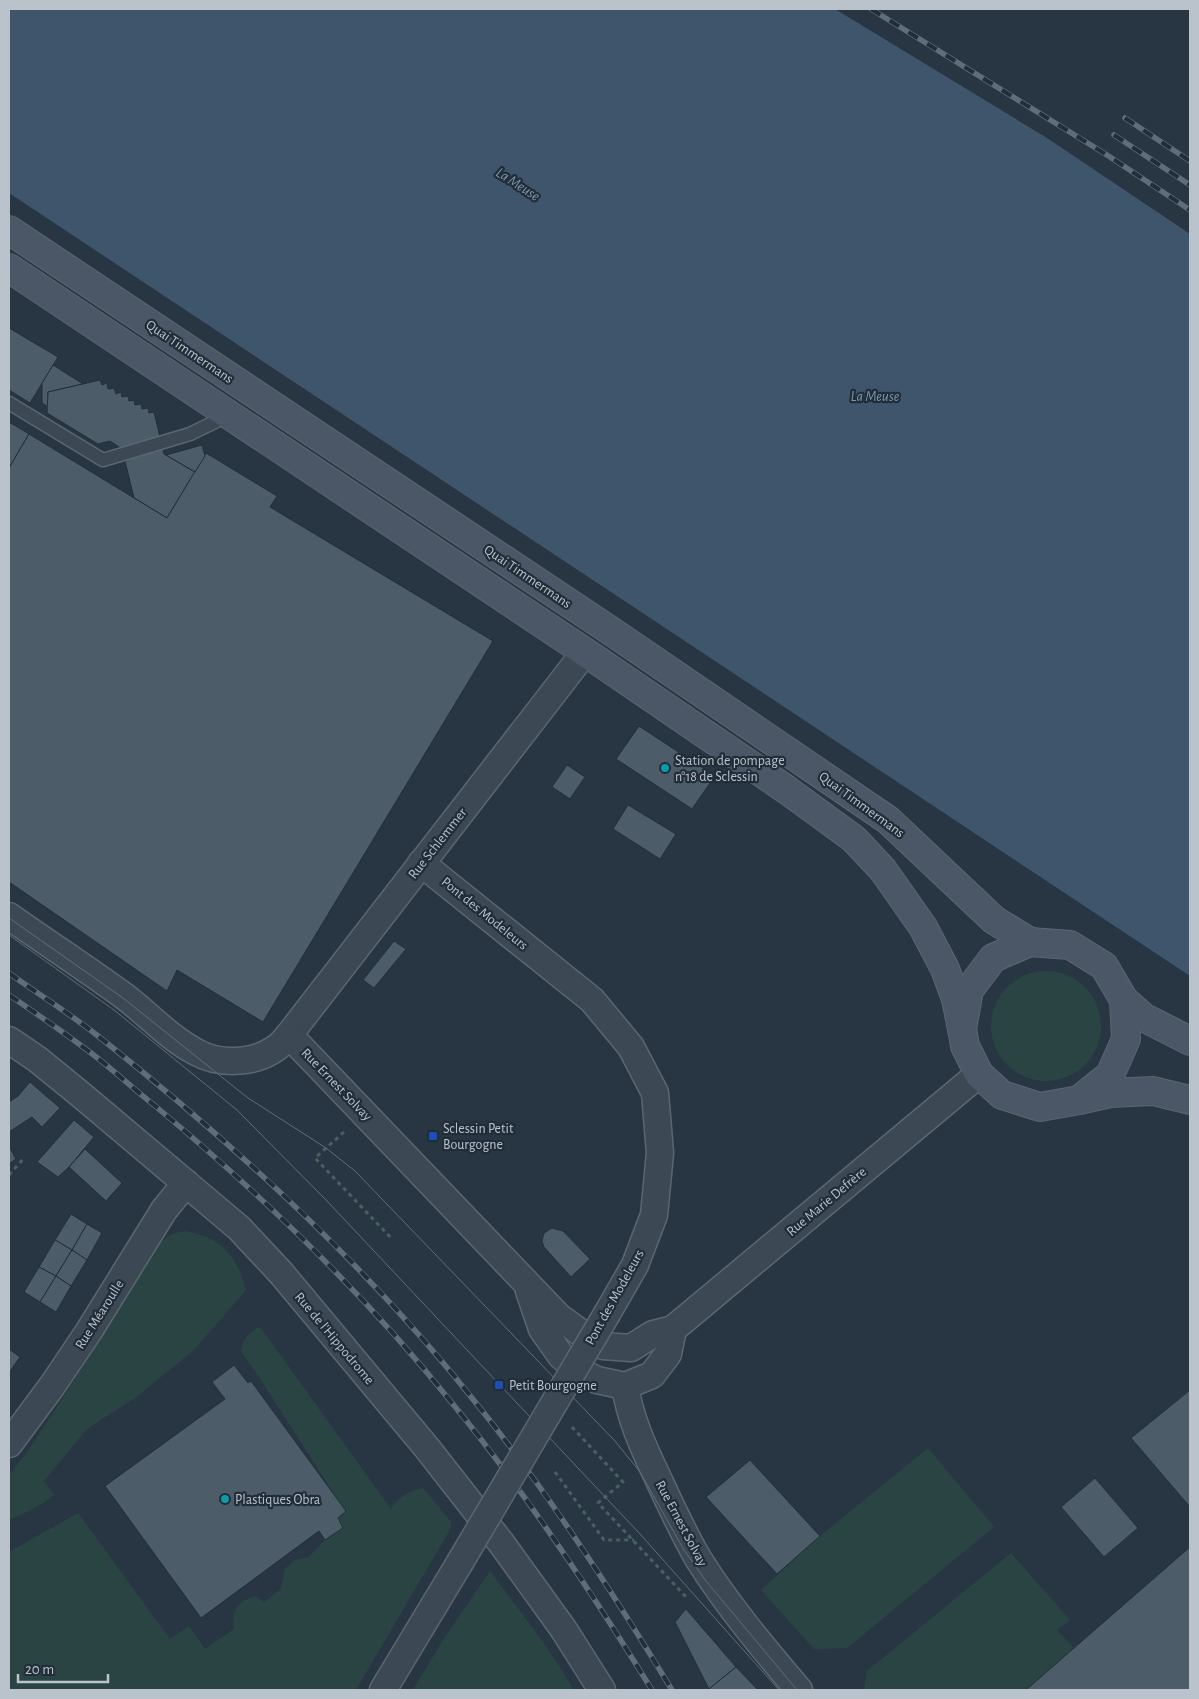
<svg xmlns="http://www.w3.org/2000/svg" width="1199" height="1699" font-family="'Alegreya Sans',sans-serif">
<style>
.green{fill:#2a4444}
.water{fill:#3f556c}
.building{fill:#4c5c69;stroke:#232f3a}
.lines{fill:none;stroke-linecap:round;stroke-linejoin:round}
.lane-casing{stroke:#5b6670;stroke-width:15}
.street-casing{stroke:#5b6670;stroke-width:29}
.secondary-casing{stroke:#5b6670;stroke-width:30}
.path{stroke:#486060;stroke-width:3;stroke-dasharray:4 4;stroke-linecap:butt}
.lane{stroke:#3c4853;stroke-width:12}
.street{stroke:#3c4853;stroke-width:26}
.secondary{stroke:#4b5766;stroke-width:28}
.tram{stroke:#5f6c7a;stroke-width:1}
.rail-casing{stroke:#5f6c7a;stroke-width:5.5}
.rail{stroke:#212d38;stroke-width:4;stroke-dasharray:11;stroke-linecap:butt}
.street-bridge-casing{stroke:#5b6670;stroke-width:29;stroke-linecap:butt}
.street-bridge{stroke:#3c4853;stroke-width:26}
.culture-dot{fill:#0f9aa8;stroke:#212d38;stroke-width:2}
.transit-dot{fill:#1a4fb4;stroke:#212d38;stroke-width:2}
.labels{text-anchor:middle;stroke-width:4.5;stroke-linejoin:round;paint-order:stroke}
.street-label{font-size:14px;fill:#bac3cc;stroke:#212d38}
.poi-label{font-size:14px;fill:#bac3cc;stroke:#212d38;text-anchor:start}
.water-label{font-size:15px;font-style:italic;fill:#7b96ae;stroke:#212d38}
</style>
<rect width="100%" height="100%" fill="#283643"/>
<g class="green">
<circle cx="1046" cy="1026" r="55"/>
<path d="M185 1231C222 1238 236 1254 246 1290L194 1350 135 1398 87 1429 44 1481 54 1495C41 1506 25 1513 9 1520V1475L26 1454 51 1416 112 1321 153 1251C162 1239 170 1233 185 1231Z"/>
<path d="M257 1328H261L391 1509C398 1497 409 1491 423 1488L451 1522V1528L356 1690H10L9 1688V1552L78 1513 170 1639 189 1626 205 1649 234 1629C231 1610 237 1602 255 1596L264 1602 281 1589 285 1569 294 1560 309 1557 325 1540 343 1528 338 1518 345 1511 259 1377 241 1351C242 1340 248 1334 257 1328Z"/>
<path d="M928 1448 994 1527 847 1648 814 1649 761 1590 820 1536Z"/>
<path d="M1011 1553 1070 1620 1057 1630 1074 1648 1026 1690H864L867 1671Z"/>
<path d="M490 1571C519 1610 550 1648 574 1690H413L443 1640Z"/>
</g>
<path class="water" d="M9 9H835L1047 138 1190 234V976L9 193Z"/>
<g class="building">
<path d="M9 328 58 357 30 403 9 390Z"/>
<path d="M53 365 83 384 48 392V407L42 403V383Z"/>
<path d="M100 380 102 385 107 383 108 389 114 388 116 394 121 392 122 397 128 396 129 401 134 400 135 405 141 404 142 409 148 408 149 413 154 412 164 454 195 472 167 518 134 498 122 449 110 441 98 444 47 413 48 392Z"/>
<path d="M9 422 29 434 9 468Z"/>
<path d="M29 434 167 518 206 453 277 496 270 507 493 641 263 1022 177 970 167 991 9 882V468Z"/>
<path d="M202 445 205 456 195 472 166 455Z"/>
<path d="M639 726 715 776 692 809 616 759Z"/>
<path d="M567 765 585 777 570 799 552 787Z"/>
<path d="M628 805 676 834 660 859 613 829Z"/>
<path d="M394 941 406 949 374 988 363 980Z"/>
<path d="M30 1082 60 1108 42 1127 32 1117 9 1132V1102L18 1096Z"/>
<path d="M74 1120 94 1137 69 1167 58 1177 37 1162Z"/>
<path d="M9 1146 16 1159 9 1164Z"/>
<path d="M85 1149 122 1183 106 1201 69 1167Z"/>
<path d="M71 1214 87 1224 72 1250 55 1240Z"/>
<path d="M87 1224 102 1233 87 1260 72 1250Z"/>
<path d="M552 1228 563 1231 590 1259 571 1277 544 1247 542 1241 544 1233Z"/>
<path d="M55 1240 72 1250 56 1276 39 1267Z"/>
<path d="M72 1250 87 1260 71 1286 56 1276Z"/>
<path d="M39 1267 56 1276 40 1302 24 1292Z"/>
<path d="M56 1276 71 1286 56 1312 40 1302Z"/>
<path d="M9 1349 20 1357 9 1373Z"/>
<path d="M234 1365 248 1383 251 1381 346 1511 338 1518 343 1528 325 1540 319 1531 201 1618 105 1486 225 1399 212 1382Z"/>
<path d="M1190 1390V1507L1131 1438Z"/>
<path d="M750 1460 820 1536 777 1574 706 1497Z"/>
<path d="M1095 1478 1138 1528 1104 1557 1061 1507Z"/>
<path d="M1190 1547V1690H1026L1074 1648Z"/>
<path d="M686 1609 736 1667 709 1689 675 1622Z"/>
<path d="M736 1667 758 1690H710L709 1689Z"/>
</g>
<g class="lines">
<defs>
<path id="lane" d="M9 403 103 460 190 434 229 415"/>
<g id="street">
<path d="M421 863 592 1000 631 1047 655 1093 660 1153 654 1215 635 1265 608 1312"/>
<path d="M9 916C47 943 86 968 124 996 148 1014 169 1038 196 1052 219 1065 254 1064 276 1048 281 1045 285 1039 289 1035L585 652"/>
<path d="M289 1035 559 1317 581 1333 603 1346 631 1348 653 1334 673 1329 979 1074"/>
<path d="M9 1040 37 1059 80 1094 239 1228 281 1273 427 1448 502 1544 564 1630 602 1690"/>
<path d="M529 1291 542 1329 561 1356 581 1372 597 1380 625 1386"/>
<path d="M673 1329 668 1354 652 1375 625 1386C630 1418 643 1447 657 1476 670 1504 683 1533 699 1560 728 1606 764 1649 799 1690"/>
<path d="M9 1444 52 1386 89 1331 164 1210 186 1183"/>
<path d="M383 1690 459 1564"/>
</g>
<g id="secondary">
<path d="M9 230 608 629 888 820 994 920 1030 942"/>
<path d="M9 268 585 652 787 790 854 839 883 870 923 927 945 969 956 999 962 1029"/>
<path d="M1124 1000 1143 1017 1190 1041"/>
<path d="M1079 1100 1110 1075 1126 1039 1124 1000 1104 966 1070 945 1030 942 993 958 969 990 962 1029 965 1046 979 1074 1002 1095 1040 1107 1079 1100 1110 1093 1153 1091 1190 1100"/>
</g>
</defs>
<use href="#lane" class="lane-casing"/>
<use href="#street" class="street-casing"/>
<use href="#secondary" class="secondary-casing"/>
<g class="path">
<path d="M344 1132 315 1158 392 1239"/>
<path d="M9 1175 25 1157"/>
<path d="M572 1427 623 1482 598 1503 688 1599"/>
<path d="M555 1472 604 1540H634"/>
</g>
<use href="#lane" class="lane"/>
<use href="#street" class="street"/>
<use href="#secondary" class="secondary"/>
<g class="tram">
<path d="M9 918 123 998 248 1098 326 1148 355 1171 615 1441 640 1472 684 1550 706 1581 797 1690"/>
<path d="M9 935 114 1010 237 1110 327 1201 640 1534 779 1690"/>
</g>
<defs>
<g id="rail">
<path d="M871 9 1107 155 1190 210"/>
<path d="M1125 118 1190 161"/>
<path d="M1114 135 1190 185"/>
<path d="M9 973C38 994 69 1013 98 1036 237 1146 370 1268 480 1408 551 1497 613 1593 672 1690"/>
<path d="M9 995C34 1012 59 1029 83 1047 108 1065 130 1086 154 1105 262 1195 364 1293 452 1403 526 1493 591 1591 652 1690"/>
</g>
</defs>
<use href="#rail" class="rail-casing"/>
<use href="#rail" class="rail"/>
<defs>
<path id="street-bridge" d="M459 1564 608 1312"/>
</defs>
<use href="#street-bridge" class="street-bridge-casing"/>
<use href="#street-bridge" class="street-bridge"/>
</g>
<g class="culture-dot">
<circle cx="665" cy="768" r="5"/>
<circle cx="225" cy="1499" r="5"/>
</g>
<g class="transit-dot">
<rect x="428" y="1131" width="10" height="10" rx="2.5"/>
<rect x="494" y="1380" width="10" height="10" rx="2.5"/>
</g>
<g class="labels">
<g class="street-label">
<text transform="translate(190 351) rotate(34)" y="5">Quai Timmermans</text>
<text transform="translate(528 576) rotate(34)" y="5">Quai Timmermans</text>
<text transform="translate(862 804) rotate(36)" y="5">Quai Timmermans</text>
<text transform="translate(437 843) rotate(-52)" y="5">Rue Schlemmer</text>
<text transform="translate(485 913) rotate(39)" y="5">Pont des Modeleurs</text>
<text transform="translate(337 1084) rotate(46)" y="5">Rue Ernest Solvay</text>
<text transform="translate(826 1201) rotate(-40)" y="5">Rue Marie Defrère</text>
<text transform="translate(614 1297) rotate(-61)" y="5">Pont des Modeleurs</text>
<text transform="translate(99 1314) rotate(-58)" y="5">Rue Méaroulle</text>
<text transform="translate(335 1338) rotate(50)" y="5">Rue de l'Hippodrome</text>
<text transform="translate(682 1523) rotate(62)" y="5">Rue Ernest Solvay</text>
</g>
<g class="poi-label">
<text x="675" y="765">Station de pompage<tspan x="675" dy="16">n°18 de Sclessin</tspan></text>
<text x="443" y="1133">Sclessin Petit<tspan x="443" dy="16">Bourgogne</tspan></text>
<text x="509" y="1390">Petit Bourgogne</text>
<text x="235" y="1504">Plastiques Obra</text>
</g>
<g class="water-label">
<text transform="translate(518 184) rotate(33)" y="5">La Meuse</text>
<text x="875" y="401">La Meuse</text>
</g>
</g>
<rect width="1199" height="1699" fill="none" stroke="#bac3cc" stroke-width="20"/>
<path d="M18 1674v8h90v-8" fill="none" stroke="#bac3cc" stroke-width="2.5"/>
<text x="25" y="1674" font-size="15" fill="#bac3cc" stroke="#212d38" stroke-width="4" paint-order="stroke">20 m</text>
</svg>
